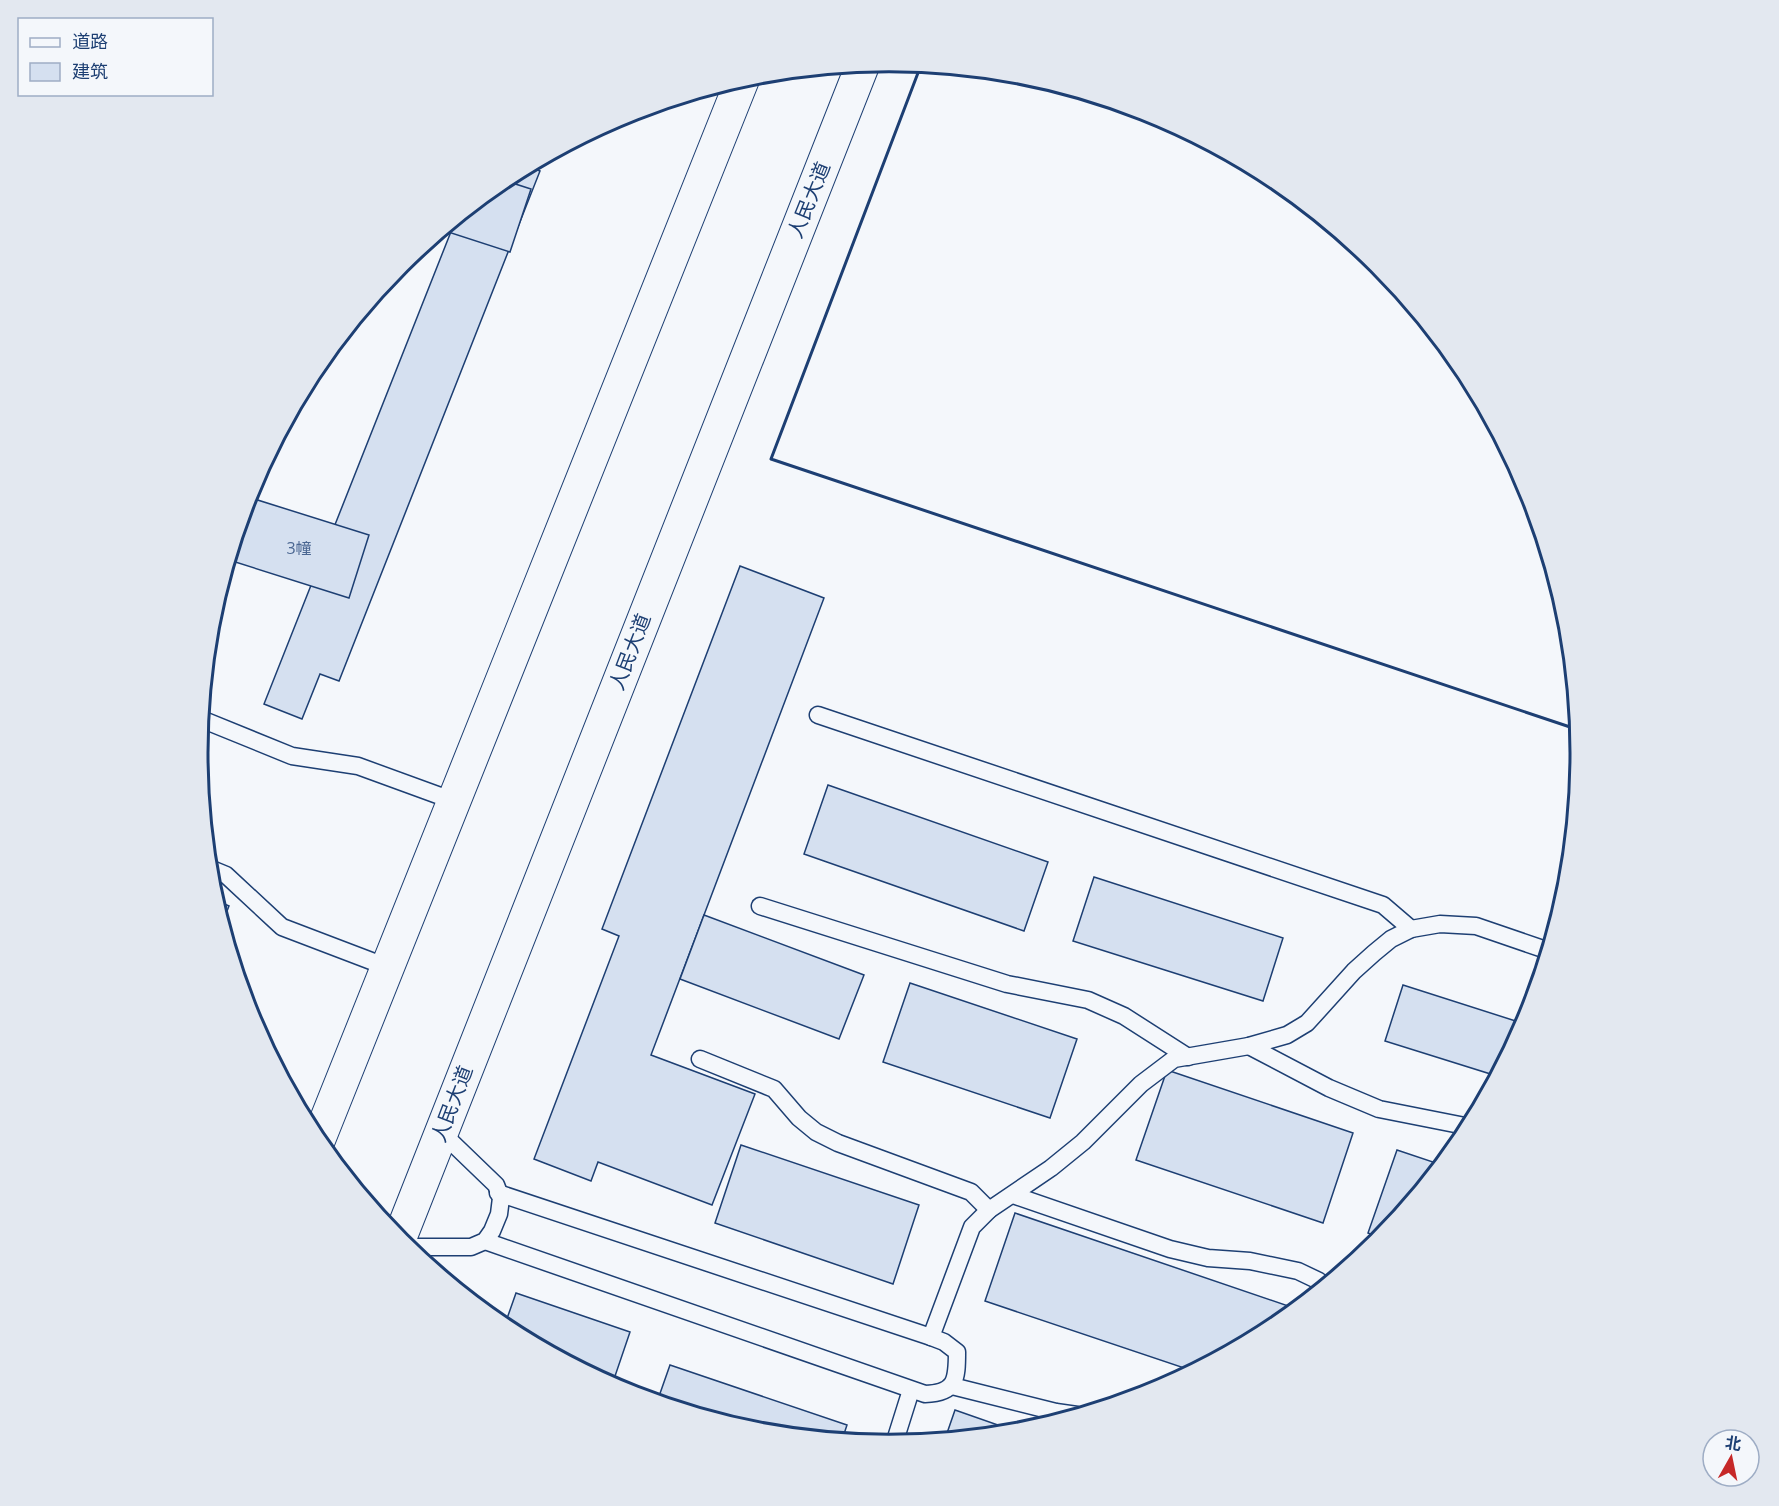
<svg xmlns="http://www.w3.org/2000/svg" width="1779" height="1506" font-family="'Open Sans','Noto Sans SC',sans-serif">
<style>
.building{fill:#d5e0f0;stroke:#1d3f73;stroke-width:1.5}
.lines{fill:none;stroke-linecap:round;stroke-linejoin:round}
.lane-casing{stroke:#1d3f73;stroke-width:19}
.secondary-casing{stroke:#1d3f73;stroke-width:35}
.lane{stroke:#f4f7fb;stroke-width:16}
.secondary{stroke:#f4f7fb;stroke-width:33}
.wall{stroke:#1d3f73;stroke-width:3}
.labels{text-anchor:middle;stroke-width:4.5;stroke-linejoin:round;paint-order:stroke}
.number-label{font-size:16px;fill:#4b6792}
.street-label{font-size:20px;fill:#1d3f73;stroke:#f4f7fb}
.rim{fill:none;stroke:#1d3f73;stroke-width:3}
</style>
<rect width="100%" height="100%" fill="#f4f7fb"/>
<g class="building">
<path d="M527 166 540 171 339 681 320 674 302 719 264 704 456 219 506 178Z"/>
<path d="M503 180 531 189 510 252 442 230Z"/>
<path d="M248 497 369 535 349 598 229 560Z"/>
<path d="M740 566 824 598 651 1055 755 1094 712 1205 598 1162 591 1181 534 1159 619 936 602 929Z"/>
<path d="M828 785 1048 862 1024 931 804 854Z"/>
<path d="M1094 877 1283 938 1263 1001 1073 941Z"/>
<path d="M215 900 229 906 222 924Z"/>
<path d="M704 915 864 975 839 1039 680 979Z"/>
<path d="M910 983 1077 1039 1050 1118 883 1062Z"/>
<path d="M1403 985 1525 1024 1497 1076 1385 1041Z"/>
<path d="M1167 1070 1353 1133 1323 1223 1136 1160Z"/>
<path d="M741 1145 919 1205 893 1284 715 1223Z"/>
<path d="M1397 1150 1442 1165 1382 1238 1368 1233Z"/>
<path d="M1015 1213 1297 1309 1273 1328 1193 1371 985 1301Z"/>
<path d="M516 1293 630 1332 612 1385 504 1327Z"/>
<path d="M670 1365 847 1425 842 1440 754 1431 657 1402Z"/>
<path d="M955 1410 1018 1432 945 1439Z"/>
</g>
<g class="lines">
<defs>
<g id="lane">
<path d="M818 715 1383 905 1411 929"/>
<path d="M201 719 292 756 358 766 454 801"/>
<path d="M209 868 226 875 282 927 387 967"/>
<path d="M760 906 1007 984 1088 1000 1124 1016 1188 1057"/>
<path d="M1249 1046 1329 1088 1379 1109 1470 1127"/>
<path d="M700 1059 774 1089 799 1118 816 1132 838 1143 971 1192 989 1210"/>
<path d="M1013 1195 1170 1249 1208 1258 1250 1261 1298 1271 1319 1281"/>
<path d="M485 1241 925 1394C956 1393 957 1380 957 1352L944 1342 931 1337 498 1193"/>
<path d="M407 1247H471L485 1241 492 1231 499 1214 501 1198 496 1185 441 1132"/>
<path d="M931 1337 972 1227 989 1210 1051 1168 1083 1142 1141 1084 1174 1059 1249 1046 1287 1035 1307 1023 1354 971 1374 953 1391 939 1411 929 1440 924 1476 926 1549 951"/>
<path d="M952 1386 1056 1412 1077 1415"/>
<path d="M894 1444 911 1390"/>
</g>
<g id="secondary">
<path d="M318 1141 743 78"/>
<path d="M399 1240 863 64"/>
</g>
</defs>
<use href="#lane" class="lane-casing"/>
<use href="#secondary" class="secondary-casing"/>
<use href="#lane" class="lane"/>
<use href="#secondary" class="secondary"/>
<path class="wall" d="M921 65 771 459 1579 730"/>
</g>
<g class="labels">
<g class="number-label">
<text x="299" y="554">3幢</text>
</g>
<g class="street-label">
<text transform="translate(809 200) rotate(-68)" y="7">人民大道</text>
<text transform="translate(630 652) rotate(-69)" y="7">人民大道</text>
<text transform="translate(452 1104) rotate(-69)" y="7">人民大道</text>
</g>
</g>
<path d="M0 0H1779V1506H0ZM208 753a681 681 0 1 1 1362 0a681 681 0 1 1-1362 0Z" fill="#e3e8f0" fill-rule="evenodd"/>
<path class="rim" d="M208 753a681 681 0 1 1 1362 0a681 681 0 1 1-1362 0Z"/>
<rect x="18" y="18" width="195" height="78" fill="#f4f7fb" stroke="#9eadc5" stroke-width="1.5"/>
<rect x="30" y="38" width="30" height="9" fill="#f4f7fb" stroke="#9eadc5" stroke-width="1.5"/>
<text x="72" y="48" font-size="18" fill="#1d3f73">道路</text>
<rect x="30" y="63" width="30" height="18" fill="#d5e0f0" stroke="#9eadc5" stroke-width="1.5"/>
<text x="72" y="78" font-size="18" fill="#1d3f73">建筑</text>
<g transform="translate(1731 1458) rotate(9)"><circle r="28" fill="#f4f7fb" stroke="#9eadc5" stroke-width="1.5"/>
<path d="M0-4.5L10 22L0 15L-10 22Z" fill="#c62828"/>
<text y="-9" font-size="16" font-weight="bold" text-anchor="middle" fill="#1d3f73">北</text>
</g>
</svg>
